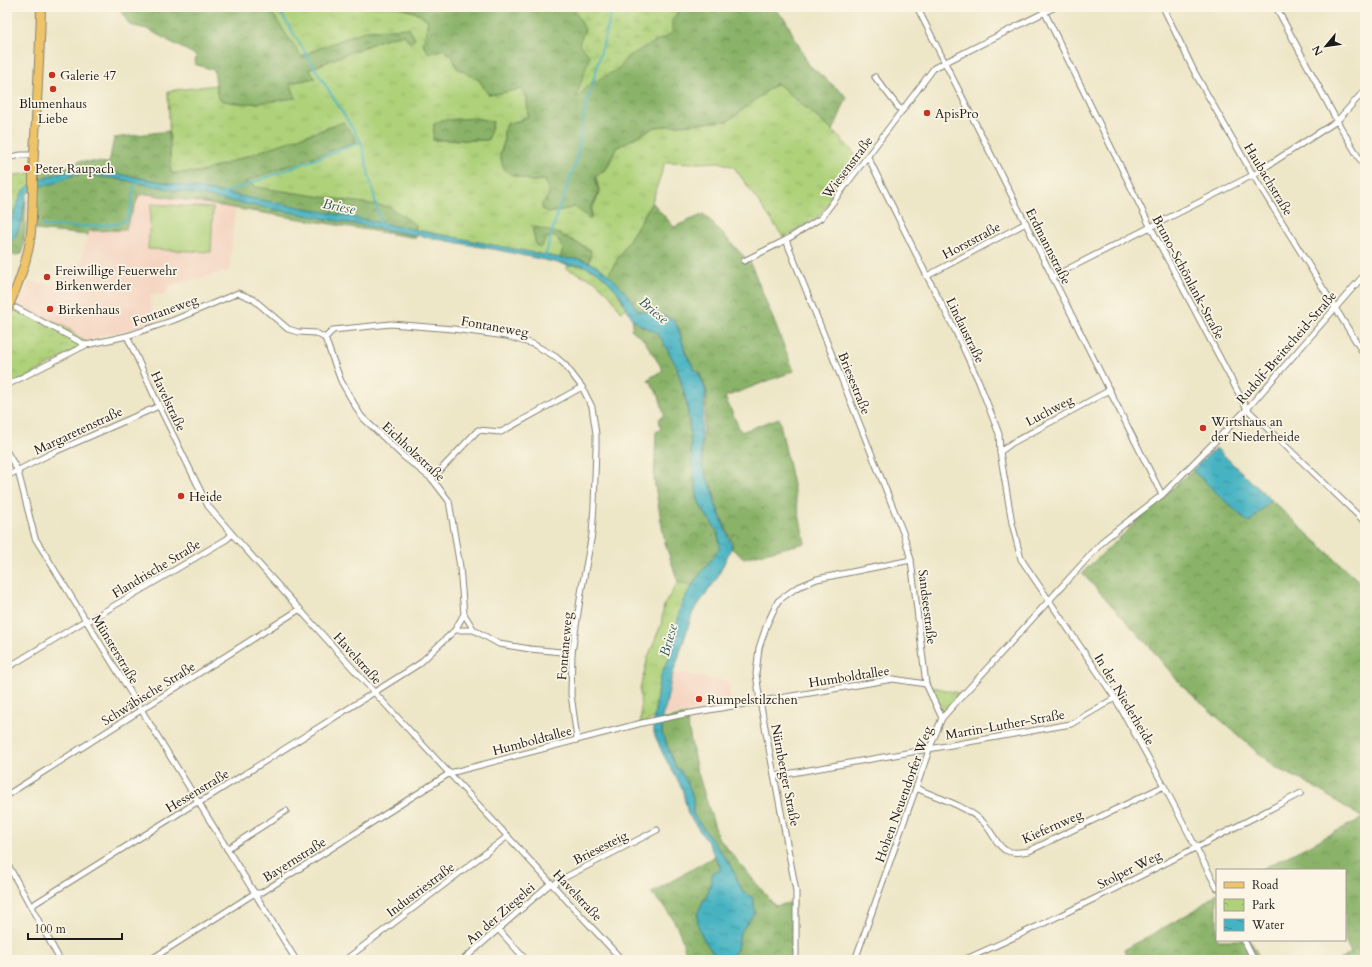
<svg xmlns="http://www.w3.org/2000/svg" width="1372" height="967" font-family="Cardo,serif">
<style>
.built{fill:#f4d3c0}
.grass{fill:url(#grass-tufts);stroke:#65764a;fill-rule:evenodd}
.forest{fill:url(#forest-crowns);stroke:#536842}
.wetland{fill:url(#wetland-marsh);stroke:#65764a}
.park{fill:url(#park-crowns);stroke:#65764a}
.pitch{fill:#aed179;stroke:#65764a}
.water{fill:url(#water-ripples);stroke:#31686f}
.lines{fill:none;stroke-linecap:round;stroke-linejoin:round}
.stream{stroke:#46b3c2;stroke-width:2}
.minor-casing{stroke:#848172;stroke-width:7}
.primary-casing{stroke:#848172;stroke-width:10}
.minor{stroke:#fff;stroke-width:5}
.primary{stroke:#efc469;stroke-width:8}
.poi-dot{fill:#c8321e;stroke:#fcf5e5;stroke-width:1.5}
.labels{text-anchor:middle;stroke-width:3.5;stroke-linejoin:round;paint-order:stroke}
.poi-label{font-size:13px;fill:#1c1c1c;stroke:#fcf5e5;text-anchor:start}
.street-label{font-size:13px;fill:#1c1c1c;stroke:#fcf5e5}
.water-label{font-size:14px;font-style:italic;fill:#2d585e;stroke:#fcf5e5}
</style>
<defs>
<pattern id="grass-tufts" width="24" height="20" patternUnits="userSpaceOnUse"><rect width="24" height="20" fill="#aed179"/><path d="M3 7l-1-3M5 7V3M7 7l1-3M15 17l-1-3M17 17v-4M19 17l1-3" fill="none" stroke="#95b368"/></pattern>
<pattern id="forest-crowns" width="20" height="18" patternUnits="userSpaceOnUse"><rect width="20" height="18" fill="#8ab369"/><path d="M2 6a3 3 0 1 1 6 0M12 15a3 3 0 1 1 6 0" fill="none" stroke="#709156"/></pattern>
<pattern id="wetland-marsh" width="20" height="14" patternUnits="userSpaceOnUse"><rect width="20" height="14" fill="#aed179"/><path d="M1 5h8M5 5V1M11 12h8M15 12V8" fill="none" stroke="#95b368"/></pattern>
<pattern id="park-crowns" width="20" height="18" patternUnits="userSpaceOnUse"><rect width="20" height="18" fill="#aed179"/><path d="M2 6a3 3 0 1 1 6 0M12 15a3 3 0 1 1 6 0" fill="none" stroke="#95b368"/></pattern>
<pattern id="water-ripples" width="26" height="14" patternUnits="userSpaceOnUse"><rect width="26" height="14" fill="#46b3c2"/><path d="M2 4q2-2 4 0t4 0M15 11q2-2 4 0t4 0" fill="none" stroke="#3a919d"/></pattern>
</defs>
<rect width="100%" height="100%" fill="#fcf5e5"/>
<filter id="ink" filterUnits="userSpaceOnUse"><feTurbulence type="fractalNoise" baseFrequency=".025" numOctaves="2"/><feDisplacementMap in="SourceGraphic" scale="8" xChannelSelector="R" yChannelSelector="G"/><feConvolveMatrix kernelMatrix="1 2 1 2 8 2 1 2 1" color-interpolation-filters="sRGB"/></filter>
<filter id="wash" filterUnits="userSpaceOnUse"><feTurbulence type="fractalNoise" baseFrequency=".012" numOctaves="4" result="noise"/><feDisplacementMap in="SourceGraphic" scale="16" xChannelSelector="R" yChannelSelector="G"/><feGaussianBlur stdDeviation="0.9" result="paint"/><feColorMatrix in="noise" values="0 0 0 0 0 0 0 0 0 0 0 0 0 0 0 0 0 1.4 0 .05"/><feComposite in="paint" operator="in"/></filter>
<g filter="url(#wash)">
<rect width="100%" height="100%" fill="#ede6c7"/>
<g class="built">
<path d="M148 194 235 209 229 271 168 286 166 295 150 294 153 325 136 329 101 335 87 343 65 327 16 306 30 282 55 285 61 280 66 268 81 263 88 231 125 230 139 195Z"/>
<path d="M687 673 704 678 728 681 731 704 662 717 673 674Z"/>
</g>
<g class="grass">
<path d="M268 7H399L417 13 428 20 425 38 423 45 430 54 443 49 452 56 457 68 479 80 488 94H495L521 89 527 98 528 115 518 121 508 123 504 129V142L500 154 531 181 545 180 549 195 545 200 549 213 575 207 591 219 592 208 600 193 596 177 608 167 616 148 655 127 728 121 777 83 833 131 860 159 820 215 784 238 734 167 719 162 698 163 665 162 652 202 608 275 598 267 589 264 591 250 560 234 532 227 536 245 540 248 548 237 553 236 558 239 563 249 560 258 415 230 416 225 256 187 244 181 356 141 201 172 171 173 168 91 216 85 218 99 295 97 290 83 314 78 309 69 384 39 403 34 409 28 312 51 301 58ZM476 118 493 122 488 140H433Z"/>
<path d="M568 265H582L598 272 605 278 617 291 626 308 621 312 610 295 594 280 567 269Z"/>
<path d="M678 582 692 586C677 608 678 629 671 653 669 660 664 666 662 673 657 687 656 703 654 718L640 725 641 716 640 689 648 657 661 625 664 605Z"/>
<path d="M929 686 958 693 961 695 943 714Z"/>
</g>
<g class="forest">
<path d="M118 7H268L302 58 312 51 367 30 409 28 415 39 410 43 403 34 384 39 309 69 315 78 290 83 296 98C270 101 243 108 218 99L214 70 194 64 197 56 147 29 130 25Z"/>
<path d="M399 7H773L785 19 809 65 847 97 833 131 777 83 728 121 655 127 616 148 607 167 595 177 599 193 591 208 590 219 575 207 549 213 542 209V204L549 195 545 180 531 181 510 174 503 168 500 154 504 142V129L508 123 518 121 528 117 527 98 521 89 495 94H488L479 80 457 68 452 56 443 49 430 54 423 45 425 38 428 20 417 13Z"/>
<path d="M476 118 493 122 488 140H433L434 124 442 120Z"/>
<path d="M344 122 357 141 245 182 256 187 390 207 416 225 415 230 219 192 123 175 80 169 67 171 37 180 32 173 67 167 80 161 109 163 114 138 169 131 171 173 201 172Z"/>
<path d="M80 174 118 179 416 236V238L148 194 139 195 125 230 88 231V235L36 230 37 186 50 185 71 176Z"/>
<path d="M26 195 25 231 22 254 7 256V246L16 235 22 220Z"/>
<path d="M652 202 674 227 704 214 751 264 794 371 725 397 741 432 779 418 805 543 744 558 732 549V542L715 503 714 491 703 469 702 450 707 392 704 383 699 372 695 370 685 351 679 329 674 320 657 313 638 311 621 287 608 275Z"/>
<path d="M532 226 560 234 591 251 589 264 582 260 560 258 563 249 558 239 553 236 548 237 540 248 536 245Z"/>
<path d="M632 318 638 324 656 332 661 338 677 367 687 404 689 421 692 466 697 495 700 505 718 533 720 548 692 586 678 582 665 543 654 480 656 432 661 429 659 419 664 414 659 396 648 379 663 370 644 340 631 329 633 325Z"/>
<path d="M1192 470 1249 523 1271 500 1365 587V960H1339L1351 953 1345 940V870H1260L1363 818 1309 784 1273 766 1182 686 1149 646 1082 573Z"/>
<path d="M686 715 696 767 718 837 775 906 794 902 791 941V960H786L784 957 777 960H732L733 955 737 949 740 933 755 912 753 899 742 891 732 867 693 814V798L680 770 676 768 662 733 661 720Z"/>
<path d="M715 856 721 870 713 872C711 878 711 884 709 890 706 897 702 903 699 910 693 929 708 946 719 960H687C680 927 675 918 651 893Z"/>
<path d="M1217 893V940H1250L1261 960H1129L1124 950 1195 910Z"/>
</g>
<path class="wetland" d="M573 7H679V10L672 20V33L628 56 618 69 590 84 576 98 590 56 579 44 585 29Z"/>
<g class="park">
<path d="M32 173 37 180 23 193 10 223 7 224V176Z"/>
<path d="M16 306 65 327 87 343 7 389V327Z"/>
</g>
<path class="pitch" d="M151 204 213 208 211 252 148 249Z"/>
<g class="water">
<path d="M80 169 123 175 310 209 560 258C567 259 576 258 583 260 606 267 626 290 638 311L657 313 674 321 679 330 685 352 695 370 698 372 703 383 706 392 702 422 701 450 703 469 713 491 715 503 732 546 727 557 716 580 693 612 671 680 666 705 662 717V733L676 768 680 770 689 786 693 798V814L732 867 742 891 753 898 755 912 740 933 737 949 733 955 732 960H719C708 946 693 929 699 910 702 903 706 897 709 890 711 884 711 878 713 872L721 870 718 861 707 841 688 814 682 788 663 754 654 733V718L658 687 662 672 671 655 680 609 685 597 698 577 720 548 718 533 700 505 697 495 692 466 689 421 687 404 677 367 661 338 656 332 638 324 632 318 620 295 609 282 598 272 582 265H568L498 250 239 203 118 179 80 174 71 176 50 185 37 186 26 195 22 220 16 235 7 246V224L11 222C14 214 18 200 22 193 33 178 63 172 80 169Z"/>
<path d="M1216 448 1271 500 1249 523 1192 470Z"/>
</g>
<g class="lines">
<g class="stream">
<path d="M277 7 361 142 381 225"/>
<path d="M222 194 361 142"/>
<path d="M42 226C57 226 118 229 126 220 132 213 133 191 135 181"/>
<path d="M545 257 557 214 576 163 584 115 613 7"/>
</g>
</g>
</g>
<g filter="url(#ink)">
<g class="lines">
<defs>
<g id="minor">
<path d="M917 7 1162 495"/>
<path d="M1042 7 1150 226 1247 409 1365 522"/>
<path d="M1163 7 1195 73 1253 175 1365 356"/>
<path d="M1276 7 1337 121 1365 168"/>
<path d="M875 77 899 108 903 110"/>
<path d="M868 157 927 276 955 330 979 382 999 434 1000 452 1012 523 1021 559 1115 698 1164 786 1217 888"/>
<path d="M7 158 21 155H34"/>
<path d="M786 240 904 535 911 560 926 684"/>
<path d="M744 261 786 240 821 218 934 68 1055 7"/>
<path d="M927 276 1026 223"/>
<path d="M1052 277 1253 175 1337 121 1365 90"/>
<path d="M16 308 86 345"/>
<path d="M127 336 159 406 208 506 232 534 374 692 622 960"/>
<path d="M325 338 341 381 361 416 403 456 432 479 449 501 460 567 464 614 474 630"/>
<path d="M7 385 86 345 127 336 174 320 238 293 253 299 288 329 298 332 316 333 325 338 333 330 391 324 453 329 506 336 533 344 556 357 565 365 582 387 592 407 596 434V448L594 505 592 534 581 593 572 653 571 694 577 739"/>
<path d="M7 452 18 471 35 538 296 960"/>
<path d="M1000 452 1012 443 1110 390"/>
<path d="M7 476 52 453 159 406"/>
<path d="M432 479 478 430 501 432 582 387"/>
<path d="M455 630H474L499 644 530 649 572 653"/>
<path d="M7 668 86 620H90L227 539 232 534"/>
<path d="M775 776 1071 724 1115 698"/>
<path d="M916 788C938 798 964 805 982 821 991 829 997 846 1005 850 1012 854 1021 852 1029 851L1164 786"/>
<path d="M7 795 300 609"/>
<path d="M227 849 286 811"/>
<path d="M7 863 60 960"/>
<path d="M554 885 558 881 657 830"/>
<path d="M31 906 197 802 202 801 419 664 455 630 464 614"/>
<path d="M498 929 526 960"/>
<path d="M1244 940 1254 960"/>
<path d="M150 960 255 893H261L450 773 642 723 685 714 893 679 926 684 942 718"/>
<path d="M345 960 508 836"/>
<path d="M463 960 551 883"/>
<path d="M796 960V891L760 701 756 674 759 648 767 624 778 601 796 588 817 579 911 560"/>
<path d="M855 960 916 788 929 750 942 718 1105 539 1162 495 1247 409 1365 274"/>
<path d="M964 960C1079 909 1190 851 1301 793"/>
</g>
<path id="primary" d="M7 310C17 288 26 265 30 241 34 212 32 182 34 153 37 104 40 56 41 7"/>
</defs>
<use href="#minor" class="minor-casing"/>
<use href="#primary" class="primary-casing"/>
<use href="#minor" class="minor"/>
<use href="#primary" class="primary"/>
</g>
</g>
<g class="poi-dot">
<circle cx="52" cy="75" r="4"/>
<circle cx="53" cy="89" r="4"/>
<circle cx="927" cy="113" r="4"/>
<circle cx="27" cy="168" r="4"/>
<circle cx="47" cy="277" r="4"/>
<circle cx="50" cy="309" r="4"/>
<circle cx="1203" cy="428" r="4"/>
<circle cx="181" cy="496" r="4"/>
<circle cx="699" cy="699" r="4"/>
</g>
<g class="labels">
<g class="poi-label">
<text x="60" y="80">Galerie 47</text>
<text x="53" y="108" text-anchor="middle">Blumenhaus<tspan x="53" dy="15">Liebe</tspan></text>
<text x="935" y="118">ApisPro</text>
<text x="35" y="173">Peter Raupach</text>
<text x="55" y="275">Freiwillige Feuerwehr<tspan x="55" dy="15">Birkenwerder</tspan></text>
<text x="58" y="314">Birkenhaus</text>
<text x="1211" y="426">Wirtshaus an<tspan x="1211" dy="15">der Niederheide</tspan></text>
<text x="189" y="501">Heide</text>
<text x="707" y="704">Rumpelstilzchen</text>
</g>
<g class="street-label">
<text transform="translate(847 167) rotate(-53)" y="5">Wiesenstraße</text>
<text transform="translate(1269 179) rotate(59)" y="5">Haubachstraße</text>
<text transform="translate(971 240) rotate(-28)" y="5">Horststraße</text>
<text transform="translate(1049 246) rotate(63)" y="5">Erdmannstraße</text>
<text transform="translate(1189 277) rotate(62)" y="5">Bruno-Schönlank-Straße</text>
<text transform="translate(165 310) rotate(-20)" y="5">Fontaneweg</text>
<text transform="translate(495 326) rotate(10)" y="5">Fontaneweg</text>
<text transform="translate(966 330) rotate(64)" y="5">Lindaustraße</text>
<text transform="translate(1286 347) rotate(-49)" y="5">Rudolf-Breitscheid-Straße</text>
<text transform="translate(855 383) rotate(68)" y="5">Briesestraße</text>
<text transform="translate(169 401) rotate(65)" y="5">Havelstraße</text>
<text transform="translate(1049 410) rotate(-28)" y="5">Luchweg</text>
<text transform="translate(78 430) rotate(-25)" y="5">Margaretenstraße</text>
<text transform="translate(414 451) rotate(43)" y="5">Eichholzstraße</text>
<text transform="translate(156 568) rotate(-31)" y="5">Flandrische Straße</text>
<text transform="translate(928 607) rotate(83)" y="5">Sandseestraße</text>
<text transform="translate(564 646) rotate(-85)" y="5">Fontaneweg</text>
<text transform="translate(116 649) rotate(59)" y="5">Münsterstraße</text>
<text transform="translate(358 658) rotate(48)" y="5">Havelstraße</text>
<text transform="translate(849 676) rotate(-9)" y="5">Humboldtallee</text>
<text transform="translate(148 693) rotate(-32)" y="5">Schwäbische Straße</text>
<text transform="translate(1125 699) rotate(59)" y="5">In der Niederheide</text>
<text transform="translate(1005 724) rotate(-10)" y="5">Martin-Luther-Straße</text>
<text transform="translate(532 740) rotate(-15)" y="5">Humboldtallee</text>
<text transform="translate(786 775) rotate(79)" y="5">Nürnberger Straße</text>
<text transform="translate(197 790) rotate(-31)" y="5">Hessenstraße</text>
<text transform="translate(903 794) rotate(-70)" y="5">Hohen Neuendorfer Weg</text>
<text transform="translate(1052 826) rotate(-24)" y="5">Kiefernweg</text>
<text transform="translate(600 847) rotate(-27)" y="5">Briesesteig</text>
<text transform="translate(294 859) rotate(-32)" y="5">Bayernstraße</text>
<text transform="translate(1129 869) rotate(-27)" y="5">Stolper Weg</text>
<text transform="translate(420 889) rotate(-37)" y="5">Industriestraße</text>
<text transform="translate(578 895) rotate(47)" y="5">Havelstraße</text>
<text transform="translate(500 913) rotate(-41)" y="5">An der Ziegelei</text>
</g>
<g class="water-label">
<text transform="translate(339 206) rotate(11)" y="5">Briese</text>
<text transform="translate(654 310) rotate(40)" y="5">Briese</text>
<text transform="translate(668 640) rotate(-75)" y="5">Briese</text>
</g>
</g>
<rect width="1372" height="967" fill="none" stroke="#fcf5e5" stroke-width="24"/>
<rect x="1216" y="869" width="130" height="72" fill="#fcf5e5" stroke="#a29e95"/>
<rect x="1224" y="882" width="20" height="6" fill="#efc469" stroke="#a29e95"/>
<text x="1252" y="889" font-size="12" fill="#1c1c1c">Road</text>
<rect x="1224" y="899" width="20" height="12" fill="url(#park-crowns)" stroke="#a29e95"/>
<text x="1252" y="909" font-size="12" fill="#1c1c1c">Park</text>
<rect x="1224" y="919" width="20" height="12" fill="url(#water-ripples)" stroke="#a29e95"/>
<text x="1252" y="929" font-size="12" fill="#1c1c1c">Water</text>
<g transform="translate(1326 46) rotate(241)" stroke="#fcf5e5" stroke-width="3" paint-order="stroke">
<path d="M0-3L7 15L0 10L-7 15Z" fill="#1c1c1c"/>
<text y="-6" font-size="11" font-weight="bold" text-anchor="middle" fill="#1c1c1c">N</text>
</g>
<path d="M28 933v6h94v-6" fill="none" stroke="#1c1c1c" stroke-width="2"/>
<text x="34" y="933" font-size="12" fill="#1c1c1c" stroke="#fcf5e5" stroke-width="3" paint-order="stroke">100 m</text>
</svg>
